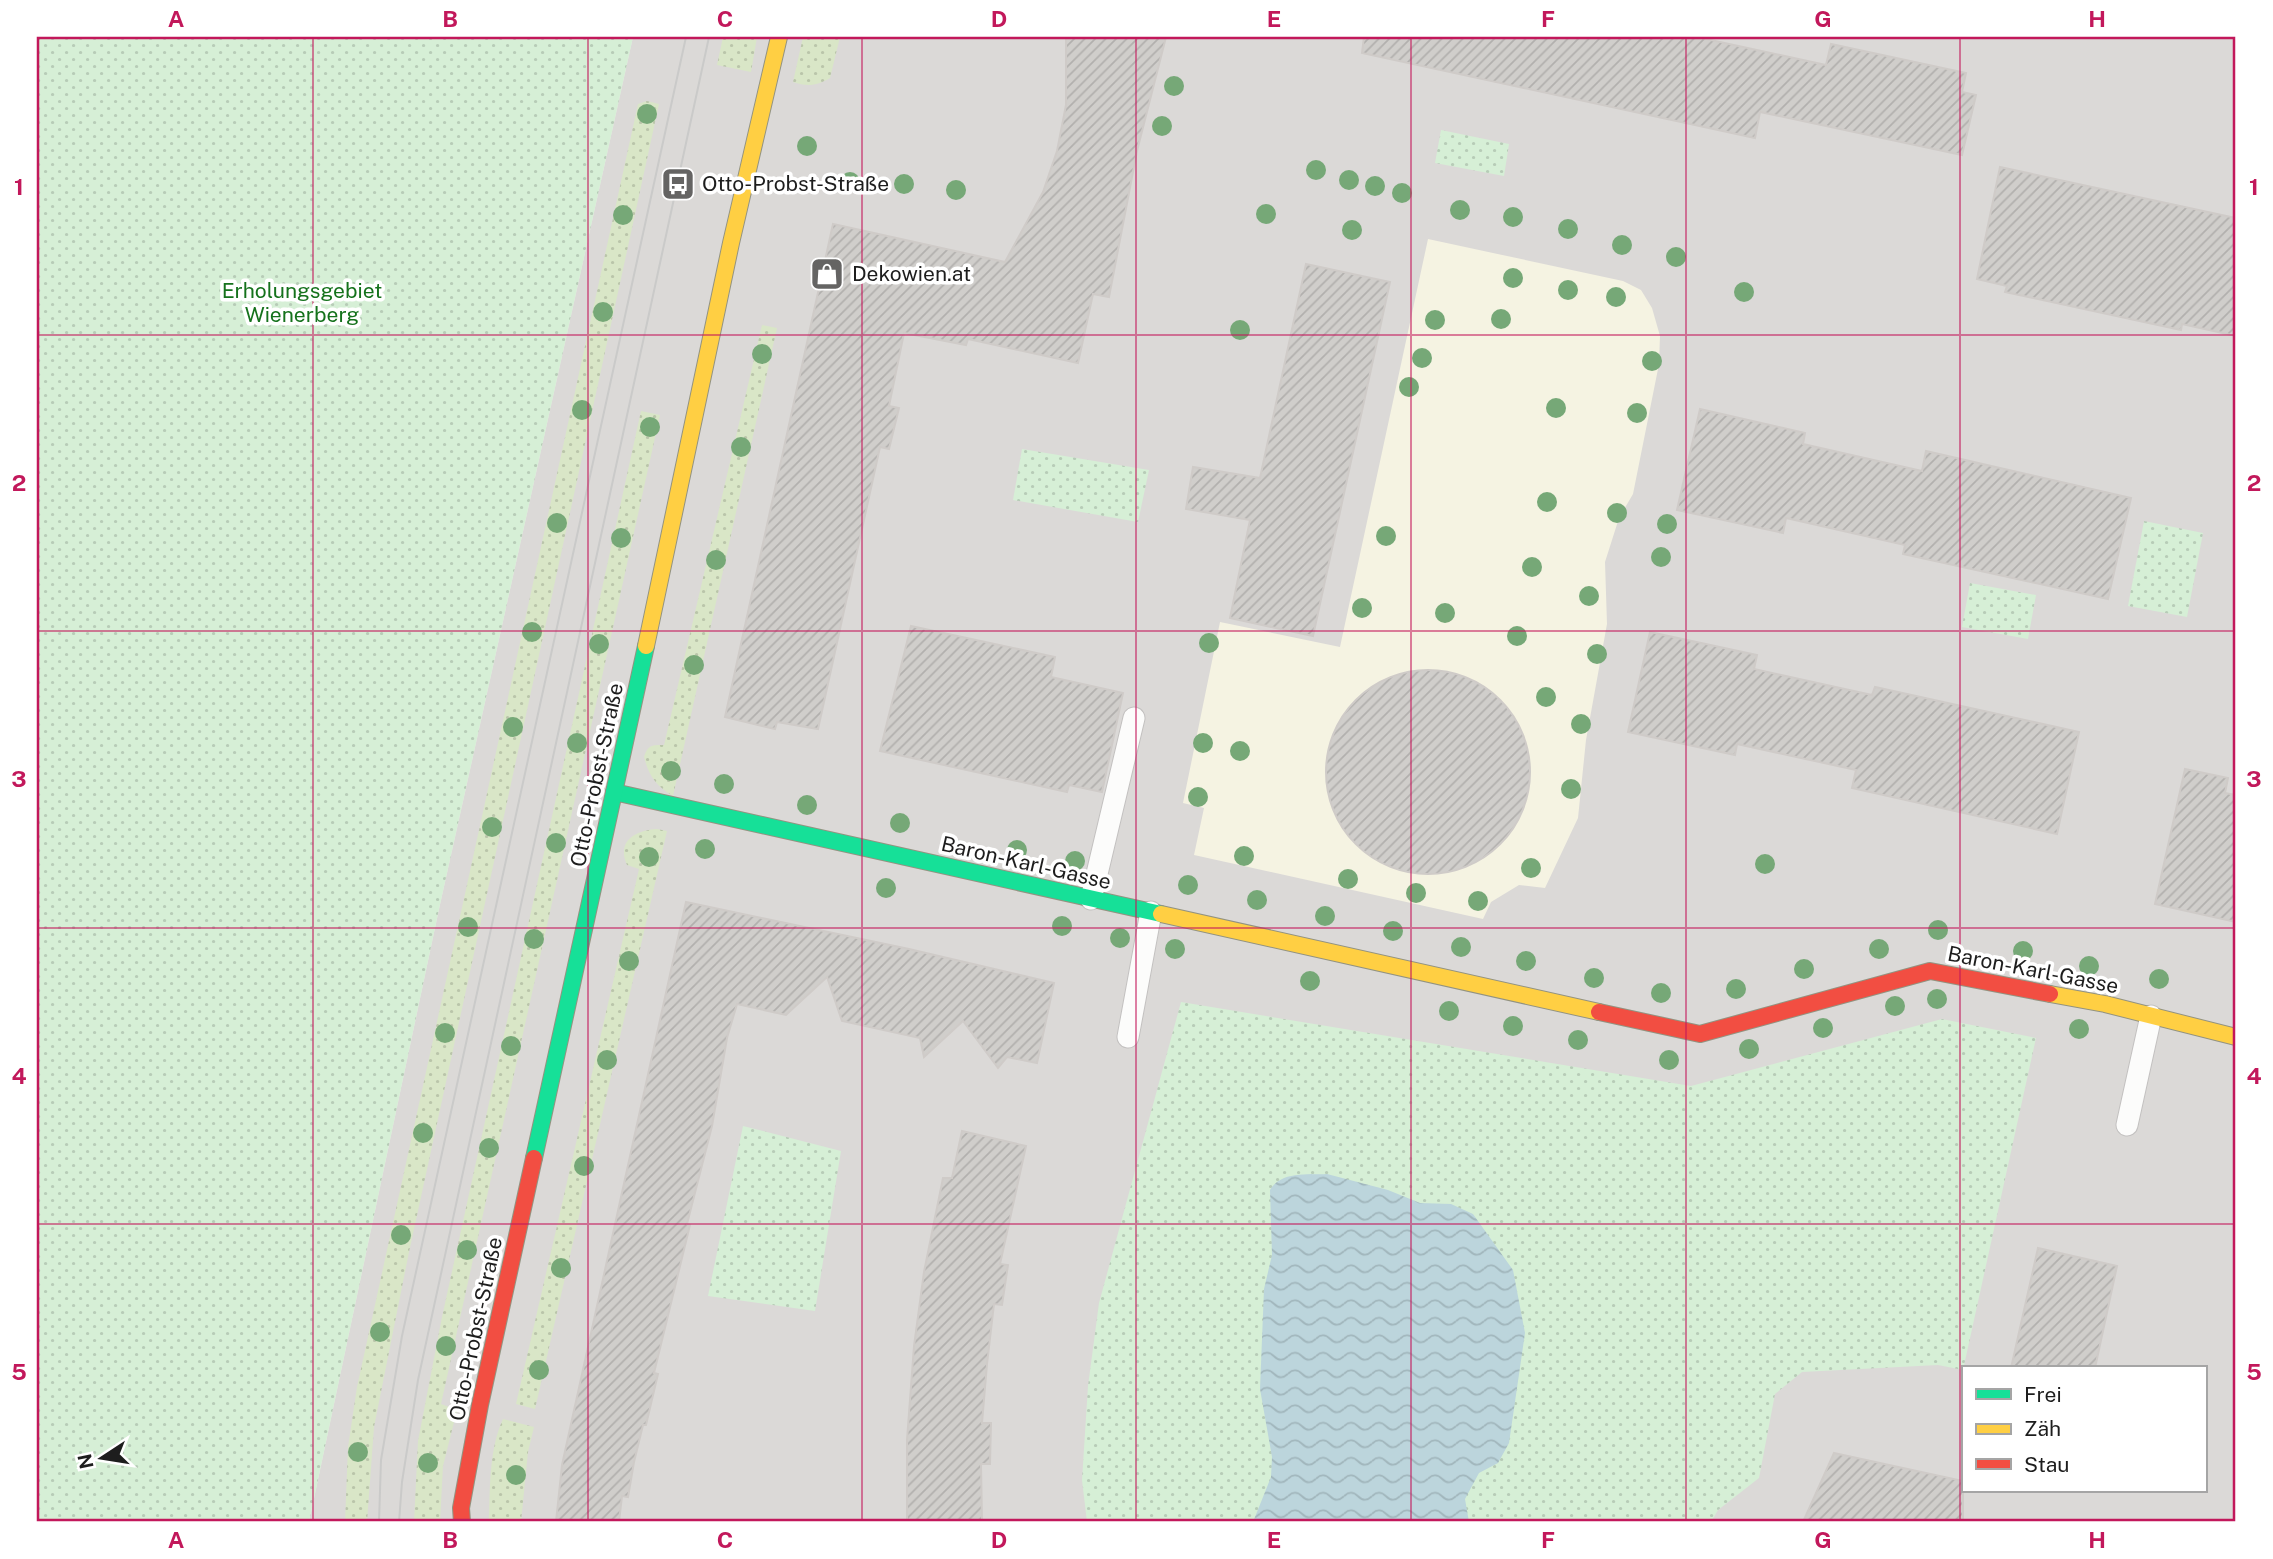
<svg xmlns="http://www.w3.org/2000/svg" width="2273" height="1559" font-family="'Public Sans',sans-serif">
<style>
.residential{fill:#dbd9d7;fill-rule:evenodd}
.education{fill:#f5f3e2}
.grass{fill:url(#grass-dots)}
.park{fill:url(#park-dots)}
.water{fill:url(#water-waves)}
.building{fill:url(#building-hatch);stroke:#cfcbc8;stroke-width:2}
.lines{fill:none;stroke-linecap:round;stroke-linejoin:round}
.lane-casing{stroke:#c3c1c0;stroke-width:23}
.fast-casing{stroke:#939380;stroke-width:18}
.slow-casing{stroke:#939380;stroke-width:18}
.jam-casing{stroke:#939380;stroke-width:18}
.lane{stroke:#fcfcfb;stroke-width:21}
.fast{stroke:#16e098;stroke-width:16}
.slow{stroke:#ffcf43;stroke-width:16}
.jam{stroke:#f24e42;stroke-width:16}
.tram{stroke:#cacac9;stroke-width:2}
.tree{fill:#76a877}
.grid{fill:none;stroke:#c2185b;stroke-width:2;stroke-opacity:0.55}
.labels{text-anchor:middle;stroke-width:7;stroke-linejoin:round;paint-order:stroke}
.poi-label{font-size:21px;fill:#1d1d1d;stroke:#fff;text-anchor:start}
.park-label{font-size:21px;fill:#15721c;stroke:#fff}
.street-label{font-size:21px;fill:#1d1d1d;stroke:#fff}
.neatline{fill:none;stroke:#c2185b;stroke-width:2.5}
.grid-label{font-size:23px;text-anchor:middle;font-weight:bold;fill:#c2185b}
</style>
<defs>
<pattern id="grass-dots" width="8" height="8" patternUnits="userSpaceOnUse" patternTransform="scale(1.75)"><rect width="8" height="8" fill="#d9e6c7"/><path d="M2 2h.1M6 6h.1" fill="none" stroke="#bac5aa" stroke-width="1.8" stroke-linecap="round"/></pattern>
<pattern id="park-dots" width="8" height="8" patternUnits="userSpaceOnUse" patternTransform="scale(1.75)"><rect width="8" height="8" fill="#d6efd6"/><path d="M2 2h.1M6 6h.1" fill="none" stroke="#b7ccb7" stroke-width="1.8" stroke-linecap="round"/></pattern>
<pattern id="water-waves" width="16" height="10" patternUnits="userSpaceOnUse" patternTransform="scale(1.75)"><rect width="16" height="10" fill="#bcd5dc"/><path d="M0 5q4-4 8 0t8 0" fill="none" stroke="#a1b6bc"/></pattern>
<pattern id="building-hatch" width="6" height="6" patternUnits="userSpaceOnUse" patternTransform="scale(1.75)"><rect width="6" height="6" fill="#d0cecb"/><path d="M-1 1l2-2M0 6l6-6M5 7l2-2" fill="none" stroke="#b2b0ae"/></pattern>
</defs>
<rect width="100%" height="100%" fill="#ece9e6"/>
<path class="residential" d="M633 37H2236V1522H309L439 909ZM1963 1368H2205V1491H1963Z"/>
<path class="education" d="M1428 239 1623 281 1641 290 1652 308 1660 336 1659 364 1633 494 1619 518 1605 562 1607 624 1586 740 1578 818 1545 888 1519 885 1491 902 1483 919 1194 855 1204 808 1183 803 1220 622 1340 647Z"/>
<g class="grass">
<path d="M723 37H757L751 72 717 65Z"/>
<path d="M803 37H840L830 78C817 86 807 87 793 82Z"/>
<path d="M647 101 659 104 409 1252 374 1427 367 1522H345L348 1447 357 1387 638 104Z"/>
<path d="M762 325 777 328 673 796C656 786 649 776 644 757 648 745 651 745 664 745Z"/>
<path d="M641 411 660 415 441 1404 457 1410 443 1466 440 1522H414L418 1441 442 1317Z"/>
<path d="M657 829 667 831 535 1409 516 1404 639 869 627 865C616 841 636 830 657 829Z"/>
<path d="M503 1419 534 1427 528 1452 521 1522H489C490 1489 489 1449 503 1419Z"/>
</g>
<g class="park">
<path d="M37 37H633L439 909 309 1522H37Z"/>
<path d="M1441 130 1509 144 1504 176 1435 163Z"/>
<path d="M1022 449 1149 470 1138 522 1013 500Z"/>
<path d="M2144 521 2203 533 2187 617 2128 606Z"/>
<path d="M1970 583 2036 595 2028 639 1962 627Z"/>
<path d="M1181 1002 1691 1086 1942 1019 2036 1038 1963 1370 1938 1365 1802 1372 1775 1394 1759 1478 1718 1510 1711 1522H1087L1082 1480 1088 1386 1099 1303Z"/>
<path d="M743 1126 841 1151 815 1311 708 1296Z"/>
</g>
<path class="water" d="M1327 1174 1388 1190 1420 1203 1451 1204 1473 1214 1513 1270 1525 1333 1509 1443 1498 1463 1479 1473 1465 1499 1469 1522H1253L1271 1477 1272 1457 1260 1389 1264 1289 1272 1255 1270 1190C1281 1171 1307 1175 1327 1174Z"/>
<g class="building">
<path d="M1066 37H1166L1137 151 1109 297 1093 294 1078 363 968 339 966 345 904 333 889 406 899 408 889 449 880 447 818 729 777 722 775 729 725 717 833 224 1005 262 1043 192 1057 151 1066 105Z"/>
<path d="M1364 37H1697L1826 65 1831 44 1966 73 1962 92 1976 95 1962 155 1760 112 1755 138 1362 53Z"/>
<path d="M2000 167 2236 218V336L2182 324 2181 330 2005 292 2007 286 1977 279Z"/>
<path d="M1306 264 1390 282 1313 636 1230 618 1250 520 1186 509 1193 467 1260 478Z"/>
<path d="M1700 409 1805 433 1803 444 1922 471 1926 451 2131 498 2108 599 1903 554 1905 545 1786 518 1783 533 1677 510Z"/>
<path d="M911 626 1055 657 1051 677 1123 693 1102 792 1069 785 1067 792 880 751Z"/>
<path d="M1650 632 1757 655 1754 669 1872 695 1875 687 2079 732 2057 834 1852 788 1856 770 1737 744 1735 755 1628 732Z"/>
<circle cx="1428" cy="772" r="102"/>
<path d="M2185 769 2228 778 2225 793 2236 795V922L2155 904Z"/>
<path d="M686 902 909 949 1054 983 1037 1063 1007 1057 998 1068 963 1021 924 1057 920 1038 842 1021 827 977 786 1015 737 1004 727 1038 712 1126 687 1224 690 1225 654 1373 658 1374 646 1425H643L634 1462 628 1497 622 1496 619 1522H556L562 1465Z"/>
<path d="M962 1131 1026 1146 1000 1264 1008 1265 1002 1305 994 1304 987 1364 982 1423H991L990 1464H981L982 1522H907V1440L914 1346 924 1272 943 1178H952Z"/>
<path d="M2038 1248 2117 1266 2095 1368H2011Z"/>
<path d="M1834 1453 1963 1481V1522H1803Z"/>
</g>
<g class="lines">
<defs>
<g id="lane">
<path d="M1091 899 1134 718"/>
<path d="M1128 1037 1151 912"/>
<path d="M2127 1125 2151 1016"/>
</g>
<g id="fast">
<path d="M614 792 1161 914"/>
<path d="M534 1158 646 646"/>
</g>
<g id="slow">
<path d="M646 646 731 243 779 37"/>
<path d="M1161 914 1599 1012"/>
<path d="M2050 994 2105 1004 2236 1037"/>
</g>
<g id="jam">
<path d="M1599 1012 1700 1034 1930 971 2050 994"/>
<path d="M462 1522 461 1508 480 1405 534 1158"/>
</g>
</defs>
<use href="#lane" class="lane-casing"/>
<use href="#fast" class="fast-casing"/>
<use href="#slow" class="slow-casing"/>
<use href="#jam" class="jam-casing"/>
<use href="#lane" class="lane"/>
<use href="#fast" class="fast"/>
<use href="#slow" class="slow"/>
<use href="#jam" class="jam"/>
<g class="tram">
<path d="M379 1522 381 1460 402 1336 686 37"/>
<path d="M399 1522 402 1482 418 1380 709 37"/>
</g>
</g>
<g class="tree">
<circle cx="1174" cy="86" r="10"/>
<circle cx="647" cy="114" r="10"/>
<circle cx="1162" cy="126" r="10"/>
<circle cx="807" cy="146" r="10"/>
<circle cx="1316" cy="170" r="10"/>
<circle cx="1349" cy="180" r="10"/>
<circle cx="850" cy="182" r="10"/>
<circle cx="904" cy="184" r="10"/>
<circle cx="1375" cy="186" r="10"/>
<circle cx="956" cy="190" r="10"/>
<circle cx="1402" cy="193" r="10"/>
<circle cx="1460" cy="210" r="10"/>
<circle cx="1266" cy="214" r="10"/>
<circle cx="623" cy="215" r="10"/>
<circle cx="1513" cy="217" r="10"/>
<circle cx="1568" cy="229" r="10"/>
<circle cx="1352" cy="230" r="10"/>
<circle cx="1622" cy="245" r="10"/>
<circle cx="1676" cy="257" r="10"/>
<circle cx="1513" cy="278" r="10"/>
<circle cx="1568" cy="290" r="10"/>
<circle cx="1744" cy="292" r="10"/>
<circle cx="1616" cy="297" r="10"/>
<circle cx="603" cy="312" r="10"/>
<circle cx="1501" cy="319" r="10"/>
<circle cx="1435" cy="320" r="10"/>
<circle cx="1240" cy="330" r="10"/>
<circle cx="762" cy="354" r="10"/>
<circle cx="1422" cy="358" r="10"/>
<circle cx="1652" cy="361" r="10"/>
<circle cx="1409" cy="387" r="10"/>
<circle cx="1556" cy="408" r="10"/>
<circle cx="582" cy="410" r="10"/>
<circle cx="1637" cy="413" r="10"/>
<circle cx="650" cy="427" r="10"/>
<circle cx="741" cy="447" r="10"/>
<circle cx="1547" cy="502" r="10"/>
<circle cx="1617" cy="513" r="10"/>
<circle cx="557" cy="523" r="10"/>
<circle cx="1667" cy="524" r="10"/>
<circle cx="1386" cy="536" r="10"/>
<circle cx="621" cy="538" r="10"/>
<circle cx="1661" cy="557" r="10"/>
<circle cx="716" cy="560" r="10"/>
<circle cx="1532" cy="567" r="10"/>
<circle cx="1589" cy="596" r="10"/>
<circle cx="1362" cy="608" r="10"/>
<circle cx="1445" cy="613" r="10"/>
<circle cx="532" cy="632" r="10"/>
<circle cx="1517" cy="636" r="10"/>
<circle cx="1209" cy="643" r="10"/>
<circle cx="599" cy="644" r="10"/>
<circle cx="1597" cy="654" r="10"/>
<circle cx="694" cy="665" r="10"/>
<circle cx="1546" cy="697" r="10"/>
<circle cx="1581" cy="724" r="10"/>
<circle cx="513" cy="727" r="10"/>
<circle cx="577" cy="743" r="10"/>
<circle cx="1203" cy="743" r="10"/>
<circle cx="1240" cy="751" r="10"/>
<circle cx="671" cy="771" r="10"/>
<circle cx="724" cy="784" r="10"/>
<circle cx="1571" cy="789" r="10"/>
<circle cx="1198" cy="797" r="10"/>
<circle cx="807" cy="805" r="10"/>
<circle cx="900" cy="823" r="10"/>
<circle cx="492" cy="827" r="10"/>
<circle cx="556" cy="843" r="10"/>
<circle cx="705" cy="849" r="10"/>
<circle cx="1017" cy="850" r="10"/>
<circle cx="1244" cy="856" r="10"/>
<circle cx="649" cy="857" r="10"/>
<circle cx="1075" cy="861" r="10"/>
<circle cx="1765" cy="864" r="10"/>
<circle cx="1531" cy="868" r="10"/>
<circle cx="1348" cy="879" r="10"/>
<circle cx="1188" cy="885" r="10"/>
<circle cx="886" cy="888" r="10"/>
<circle cx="1416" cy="893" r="10"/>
<circle cx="1257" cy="900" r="10"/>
<circle cx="1478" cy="901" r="10"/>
<circle cx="1325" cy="916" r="10"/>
<circle cx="1062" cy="926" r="10"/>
<circle cx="468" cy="927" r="10"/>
<circle cx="1938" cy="930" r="10"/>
<circle cx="1393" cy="931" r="10"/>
<circle cx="1120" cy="938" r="10"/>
<circle cx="534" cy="939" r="10"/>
<circle cx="1461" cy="947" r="10"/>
<circle cx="1175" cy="949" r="10"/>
<circle cx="1879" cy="949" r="10"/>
<circle cx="2023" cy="951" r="10"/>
<circle cx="629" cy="961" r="10"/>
<circle cx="1526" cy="961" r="10"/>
<circle cx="2089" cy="966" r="10"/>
<circle cx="1804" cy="969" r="10"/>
<circle cx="1594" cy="978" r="10"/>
<circle cx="2159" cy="979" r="10"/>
<circle cx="1310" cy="981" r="10"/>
<circle cx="1736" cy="989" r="10"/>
<circle cx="1661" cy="993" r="10"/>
<circle cx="1937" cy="999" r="10"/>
<circle cx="1895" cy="1006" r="10"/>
<circle cx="1449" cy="1011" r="10"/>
<circle cx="1513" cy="1026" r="10"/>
<circle cx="1823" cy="1028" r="10"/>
<circle cx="2079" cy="1029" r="10"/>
<circle cx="445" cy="1033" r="10"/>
<circle cx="1578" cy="1040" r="10"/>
<circle cx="511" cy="1046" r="10"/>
<circle cx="1749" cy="1049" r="10"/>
<circle cx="607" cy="1060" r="10"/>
<circle cx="1669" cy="1060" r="10"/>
<circle cx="423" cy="1133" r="10"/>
<circle cx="489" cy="1148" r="10"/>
<circle cx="584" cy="1166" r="10"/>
<circle cx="401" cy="1235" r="10"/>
<circle cx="467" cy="1250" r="10"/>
<circle cx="561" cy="1268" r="10"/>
<circle cx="380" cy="1332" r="10"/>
<circle cx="446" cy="1346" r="10"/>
<circle cx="539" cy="1370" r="10"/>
<circle cx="358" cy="1452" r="10"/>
<circle cx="428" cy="1463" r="10"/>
<circle cx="516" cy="1475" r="10"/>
</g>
<path class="grid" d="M313 37V1522M588 37V1522M862 37V1522M1136 37V1522M1411 37V1522M1686 37V1522M1960 37V1522M37 335H2236M37 631H2236M37 928H2236M37 1224H2236"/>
<defs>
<symbol id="bus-square" viewBox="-11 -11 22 22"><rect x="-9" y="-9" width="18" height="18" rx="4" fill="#656463" stroke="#fff"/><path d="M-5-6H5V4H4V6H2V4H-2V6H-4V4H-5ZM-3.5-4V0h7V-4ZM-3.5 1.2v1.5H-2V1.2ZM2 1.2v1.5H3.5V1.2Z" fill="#fff"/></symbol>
<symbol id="shop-square" viewBox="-11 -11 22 22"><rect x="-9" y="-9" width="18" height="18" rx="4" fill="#656463" stroke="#fff"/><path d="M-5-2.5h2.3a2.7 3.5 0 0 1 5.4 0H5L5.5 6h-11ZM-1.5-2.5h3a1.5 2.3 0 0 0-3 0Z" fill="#fff"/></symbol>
</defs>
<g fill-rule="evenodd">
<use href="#bus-square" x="659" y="165" width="38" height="38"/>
<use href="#shop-square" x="808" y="255" width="38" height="38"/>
</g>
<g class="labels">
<g class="poi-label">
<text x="702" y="191">Otto-Probst-Straße</text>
<text x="852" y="281">Dekowien.at</text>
</g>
<g class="park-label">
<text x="302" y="298">Erholungsgebiet<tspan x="302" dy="24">Wienerberg</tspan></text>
</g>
<g class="street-label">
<text transform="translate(597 775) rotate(-78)" y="7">Otto-Probst-Straße</text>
<text transform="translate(1026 863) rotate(13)" y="7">Baron-Karl-Gasse</text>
<text transform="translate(2033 970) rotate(11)" y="7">Baron-Karl-Gasse</text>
<text transform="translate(476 1329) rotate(-78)" y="7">Otto-Probst-Straße</text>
</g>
</g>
<rect width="2273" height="1559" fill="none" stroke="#ffffff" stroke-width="77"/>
<rect x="1962" y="1366" width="245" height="126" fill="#ffffff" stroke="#a5a5a5" stroke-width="2"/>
<rect x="1976" y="1389" width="35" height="10" fill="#16e098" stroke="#a5a5a5" stroke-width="2"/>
<text x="2024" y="1402" font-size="21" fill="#1d1d1d">Frei</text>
<rect x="1976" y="1424" width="35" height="10" fill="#ffcf43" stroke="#a5a5a5" stroke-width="2"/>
<text x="2024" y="1436" font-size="21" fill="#1d1d1d">Zäh</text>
<rect x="1976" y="1459" width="35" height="10" fill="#f24e42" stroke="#a5a5a5" stroke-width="2"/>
<text x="2024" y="1472" font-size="21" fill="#1d1d1d">Stau</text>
<g transform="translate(102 1458) rotate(258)" stroke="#ffffff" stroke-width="5" paint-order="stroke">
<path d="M0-5L12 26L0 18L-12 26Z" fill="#1d1d1d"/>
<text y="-10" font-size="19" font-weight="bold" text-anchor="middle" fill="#1d1d1d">N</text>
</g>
<rect x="38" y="38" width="2196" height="1482" class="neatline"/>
<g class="grid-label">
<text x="176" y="27">A</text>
<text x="450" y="27">B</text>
<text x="725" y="27">C</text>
<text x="999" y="27">D</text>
<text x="1274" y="27">E</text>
<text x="1548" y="27">F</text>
<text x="1823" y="27">G</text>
<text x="2097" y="27">H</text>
<text x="19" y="195">1</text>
<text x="2254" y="195">1</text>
<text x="19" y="491">2</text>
<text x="2254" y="491">2</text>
<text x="19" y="787">3</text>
<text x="2254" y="787">3</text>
<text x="19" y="1084">4</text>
<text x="2254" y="1084">4</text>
<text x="19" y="1380">5</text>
<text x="2254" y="1380">5</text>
<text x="176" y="1548">A</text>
<text x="450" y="1548">B</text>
<text x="725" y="1548">C</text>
<text x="999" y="1548">D</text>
<text x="1274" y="1548">E</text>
<text x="1548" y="1548">F</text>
<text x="1823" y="1548">G</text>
<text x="2097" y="1548">H</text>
</g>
</svg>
